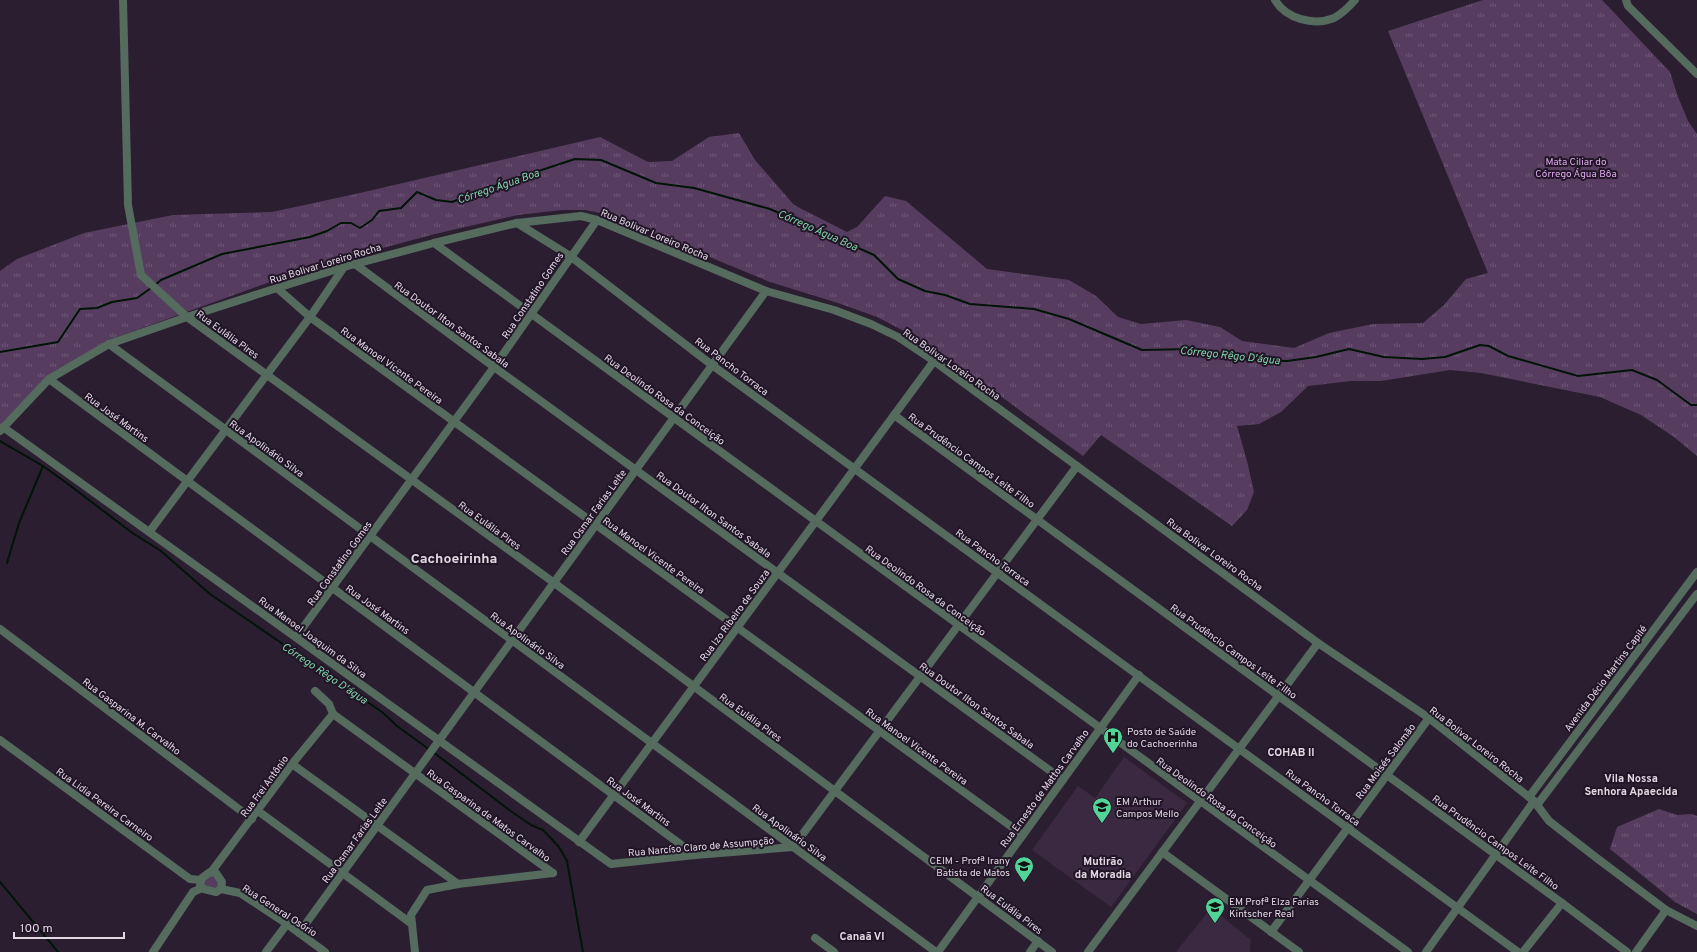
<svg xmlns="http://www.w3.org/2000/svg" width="1697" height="952" font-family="Overpass,sans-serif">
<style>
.built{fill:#3a2940}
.grass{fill:url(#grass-tufts)}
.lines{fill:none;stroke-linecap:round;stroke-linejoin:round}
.stream{stroke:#001407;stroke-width:2}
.minor{stroke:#546b5e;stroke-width:8}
.labels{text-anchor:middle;stroke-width:4;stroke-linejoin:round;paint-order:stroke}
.park-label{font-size:10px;fill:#ddabee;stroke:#221527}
.street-label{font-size:10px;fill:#e1d8e4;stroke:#221527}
.poi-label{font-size:10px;fill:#e1d8e4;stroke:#221527;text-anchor:start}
.water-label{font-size:11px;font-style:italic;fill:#7ed4a7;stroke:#221527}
.neighbourhood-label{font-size:11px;font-weight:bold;fill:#e1d8e4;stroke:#221527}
.district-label{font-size:14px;font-weight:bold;fill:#e1d8e4;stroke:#221527}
</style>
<defs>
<pattern id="grass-tufts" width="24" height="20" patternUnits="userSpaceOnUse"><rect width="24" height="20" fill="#563d5f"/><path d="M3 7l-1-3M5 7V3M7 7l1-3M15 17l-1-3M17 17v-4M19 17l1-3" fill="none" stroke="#6e5876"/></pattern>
</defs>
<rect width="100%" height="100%" fill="#2c1e31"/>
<g class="built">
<path d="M1124 757 1187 803 1111 907 1032 850 1078 786 1095 798Z"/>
<path d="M1211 908 1251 940 1250 952H1176Z"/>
</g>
<g class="grass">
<path d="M1483 0H1602L1670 72 1678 97 1688 121 1697 134V456L1674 437 1641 415 1600 397 1481 373 1450 370 1381 381H1351L1308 386 1281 412 1259 424 1237 426 1247 461 1254 492 1247 510 1232 526 1101 435 1083 456 941 353 904 331 877 317 838 303 770 282 606 214 585 210H562L518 215 435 234 349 257 270 282 106 341 46 378 0 427V271L17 259 84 233 173 215 272 212 360 193 600 137 648 162 672 161 709 137 739 133 755 160 794 205 847 232 857 227 885 196 906 201 987 269 1069 280 1096 296 1118 317 1141 324 1186 320 1220 327 1242 341 1294 348 1329 333 1373 324 1423 323 1444 305 1466 279 1488 273 1388 31Z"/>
<path d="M1659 809 1677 815 1692 814 1697 816V914L1675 902 1610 849 1617 827Z"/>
<path d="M211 874 220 882 217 888 205 885 204 880Z"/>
</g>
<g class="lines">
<g class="stream">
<path d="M155 285 161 280 222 254 310 237 327 231 341 223H351L360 228 372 220 379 211 401 208 417 192 436 200 452 202 508 181 575 159 601 160 656 183 694 188 770 209 874 255 898 279 925 291 945 295 970 304 1034 309 1069 319 1142 350 1192 349 1252 360 1287 361 1316 357 1349 349 1384 357 1422 359 1445 357 1480 345 1489 346 1508 356 1578 376 1632 370 1657 380 1691 405H1697"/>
<path d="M0 352 58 342 80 309 97 308 112 302 137 298 151 288"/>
<path d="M0 441 43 466 64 481 131 532 161 551 210 594 382 712 397 726 430 750"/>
<path d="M7 563 19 523 43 466"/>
<path d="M433 752 512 812 531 825 543 830 559 847 567 861 583 952"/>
<path d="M0 882 58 952"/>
</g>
<g class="minor">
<path d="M123 0 128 205 141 275 187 317 553 582 1052 952"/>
<path d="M1275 0C1286 19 1314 26 1334 18 1343 13 1349 7 1355 0"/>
<path d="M1626 0 1628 6 1697 74"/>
<path d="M517 223 570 256 712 365 1518 952"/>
<path d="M434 243 1408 952"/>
<path d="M355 264 494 367 1063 780"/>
<path d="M277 288 310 317 1023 835"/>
<path d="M109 344 936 952"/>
<path d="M49 379 695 855"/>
<path d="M894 415 1562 903 1627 952"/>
<path d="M3 427 611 864 695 855 793 847 1077 466"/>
<path d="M0 431 49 379 109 344 187 317 277 288 344 267 434 243 517 223 581 216 597 220 766 291 834 310 871 324 898 337 934 361 1318 643 1429 718 1534 801 1549 821 1598 859 1666 910 1697 926"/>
<path d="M150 531 310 317 344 267"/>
<path d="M0 629 252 819"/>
<path d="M296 637 494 367 597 220"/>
<path d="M315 691 329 704 333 714"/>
<path d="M333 714 553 873"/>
<path d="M0 740 190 879 201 880"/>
<path d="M292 764 458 884"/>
<path d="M1529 797 1697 572"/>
<path d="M1537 805 1697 594"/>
<path d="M258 811 412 924"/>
<path d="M579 842 934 361"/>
<path d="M1162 852 1299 952"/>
<path d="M212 871 292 764 333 714"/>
<path d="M210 872 216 873 222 882 221 889 216 892 204 889 200 885 202 878Z"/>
<path d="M221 889 240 893 287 924 325 952"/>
<path d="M1271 932 1429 718"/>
<path d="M299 933 766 291"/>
<path d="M815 938 834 952"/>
<path d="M153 952 193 892 202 888"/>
<path d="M266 952 287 924"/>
<path d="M415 952 411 915 427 890 458 884 553 873"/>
<path d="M938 952 1139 675"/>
<path d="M1030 952 1038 941"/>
<path d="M1088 952 1318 643"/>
<path d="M1426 952 1534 801"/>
<path d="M1523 952 1562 903"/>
<path d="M1636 952 1666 910"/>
</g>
</g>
<defs>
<symbol id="hospital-pin" viewBox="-11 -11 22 30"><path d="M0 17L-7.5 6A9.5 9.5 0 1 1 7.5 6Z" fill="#52d397" stroke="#221527"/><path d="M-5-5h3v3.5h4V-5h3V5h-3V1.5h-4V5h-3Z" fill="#111"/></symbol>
<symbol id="school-pin" viewBox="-11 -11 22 30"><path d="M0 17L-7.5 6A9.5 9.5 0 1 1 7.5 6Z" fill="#52d397" stroke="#221527"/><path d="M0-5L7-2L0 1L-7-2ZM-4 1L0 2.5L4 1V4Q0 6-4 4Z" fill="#111"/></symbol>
</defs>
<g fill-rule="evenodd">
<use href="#hospital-pin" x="1102" y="726" width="22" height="30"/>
<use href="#school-pin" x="1091" y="796" width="22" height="30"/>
<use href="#school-pin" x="1013" y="855" width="22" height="30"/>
<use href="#school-pin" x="1204" y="896" width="22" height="30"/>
</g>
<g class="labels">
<g class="park-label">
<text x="1576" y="165">Mata Ciliar do<tspan x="1576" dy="12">Córrego Água Bôa</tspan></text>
</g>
<g class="street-label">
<text transform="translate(655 234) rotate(23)" y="4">Rua Bolivar Loreiro Rocha</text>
<text transform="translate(325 263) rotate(-17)" y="4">Rua Bolivar Loreiro Rocha</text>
<text transform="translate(532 295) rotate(-56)" y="4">Rua Constatino Gomes</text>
<text transform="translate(452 324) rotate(36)" y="4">Rua Doutor Ilton Santos Sabala</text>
<text transform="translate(228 334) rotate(36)" y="4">Rua Eulália Pires</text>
<text transform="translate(952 364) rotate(35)" y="4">Rua Bolivar Loreiro Rocha</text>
<text transform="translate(392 365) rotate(36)" y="4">Rua Manoel Vicente Pereira</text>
<text transform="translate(732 366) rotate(37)" y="4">Rua Pancho Torraca</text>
<text transform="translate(665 399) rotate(36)" y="4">Rua Deolindo Rosa da Conceição</text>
<text transform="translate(117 417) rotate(36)" y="4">Rua José Martins</text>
<text transform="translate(267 448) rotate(36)" y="4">Rua Apolinário Silva</text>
<text transform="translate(972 460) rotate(36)" y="4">Rua Prudêncio Campos Leite Filho</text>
<text transform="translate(593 512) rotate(-54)" y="4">Rua Osmar Farias Leite</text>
<text transform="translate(714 514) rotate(36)" y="4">Rua Doutor Ilton Santos Sabala</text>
<text transform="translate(490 525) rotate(36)" y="4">Rua Eulália Pires</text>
<text transform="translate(1215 554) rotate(36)" y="4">Rua Bolivar Loreiro Rocha</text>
<text transform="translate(654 555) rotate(36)" y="4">Rua Manoel Vicente Pereira</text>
<text transform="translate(993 557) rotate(36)" y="4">Rua Pancho Torraca</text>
<text transform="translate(339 563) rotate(-54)" y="4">Rua Constatino Gomes</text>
<text transform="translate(926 590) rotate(36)" y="4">Rua Deolindo Rosa da Conceição</text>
<text transform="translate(378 609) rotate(36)" y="4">Rua José Martins</text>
<text transform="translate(734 615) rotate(-54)" y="4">Rua Izo Ribeiro de Souza</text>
<text transform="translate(313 637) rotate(36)" y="4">Rua Manoel Joaquim da Silva</text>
<text transform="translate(528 640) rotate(36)" y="4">Rua Apolinário Silva</text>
<text transform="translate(1234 651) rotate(36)" y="4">Rua Prudêncio Campos Leite Filho</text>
<text transform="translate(1605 678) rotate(-53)" y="4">Avenida Décio Martins Capilé</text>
<text transform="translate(977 705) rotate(36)" y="4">Rua Doutor Ilton Santos Sabala</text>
<text transform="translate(132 716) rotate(37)" y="4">Rua Gasparina M. Carvalho</text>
<text transform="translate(751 717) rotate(36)" y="4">Rua Eulália Pires</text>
<text transform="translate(1477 744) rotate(38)" y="4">Rua Bolivar Loreiro Rocha</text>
<text transform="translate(917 746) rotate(36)" y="4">Rua Manoel Vicente Pereira</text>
<text transform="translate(1385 761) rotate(-53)" y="4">Rua Moisés Salomão</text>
<text transform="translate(264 786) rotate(-54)" y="4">Rua Frei Antônio</text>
<text transform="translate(1044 788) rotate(-54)" y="4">Rua Ernesto de Mattos Carvalho</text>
<text transform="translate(1323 797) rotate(36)" y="4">Rua Pancho Torraca</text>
<text transform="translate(639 801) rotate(36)" y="4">Rua José Martins</text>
<text transform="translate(1217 802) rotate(36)" y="4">Rua Deolindo Rosa da Conceição</text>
<text transform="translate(105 804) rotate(36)" y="4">Rua Lidia Pereira Carneiro</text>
<text transform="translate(489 815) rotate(36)" y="4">Rua Gasparina de Matos Carvalho</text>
<text transform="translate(790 832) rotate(36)" y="4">Rua Apolinário Silva</text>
<text transform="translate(354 840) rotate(-54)" y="4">Rua Osmar Farias Leite</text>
<text transform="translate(1496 842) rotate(36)" y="4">Rua Prudêncio Campos Leite Filho</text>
<text transform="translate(701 846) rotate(-5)" y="4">Rua Narcíso Claro de Assumpção</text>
<text transform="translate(1012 909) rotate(37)" y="4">Rua Eulália Pires</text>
<text transform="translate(280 910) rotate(33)" y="4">Rua General Osório</text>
</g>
<g class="poi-label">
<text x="1127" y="735">Posto de Saúde<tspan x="1127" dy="12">do Cachoerinha</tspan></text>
<text x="1116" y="805">EM Arthur<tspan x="1116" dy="12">Campos Mello</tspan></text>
<text x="1010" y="864" text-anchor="end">CEIM - Profª Irany<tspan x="1010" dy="12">Batista de Matos</tspan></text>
<text x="1229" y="905">EM Profª Elza Farias<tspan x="1229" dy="12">Kintscher Real</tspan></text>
</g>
<g class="water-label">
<text transform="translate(498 186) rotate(-19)" y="4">Córrego Água Boa</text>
<text transform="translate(818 230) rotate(24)" y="4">Córrego Água Boa</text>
<text transform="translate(1230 355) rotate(6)" y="4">Córrego Rêgo D'água</text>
<text transform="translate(325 673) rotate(34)" y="4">Córrego Rêgo D'água</text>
</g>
<g class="neighbourhood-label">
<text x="1291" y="756">COHAB II</text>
<text x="1631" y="782">Vila Nossa<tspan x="1631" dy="13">Senhora Apaecida</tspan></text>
<text x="1103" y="865">Mutirão<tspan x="1103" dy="13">da Moradia</tspan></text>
<text x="862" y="940">Canaã VI</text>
</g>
<g class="district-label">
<text x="454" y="563">Cachoeirinha</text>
</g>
</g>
<path d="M14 932v6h110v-6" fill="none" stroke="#e1d8e4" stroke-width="2"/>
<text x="20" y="932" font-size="12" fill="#e1d8e4" stroke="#221527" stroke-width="3" paint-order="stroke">100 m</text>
</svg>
